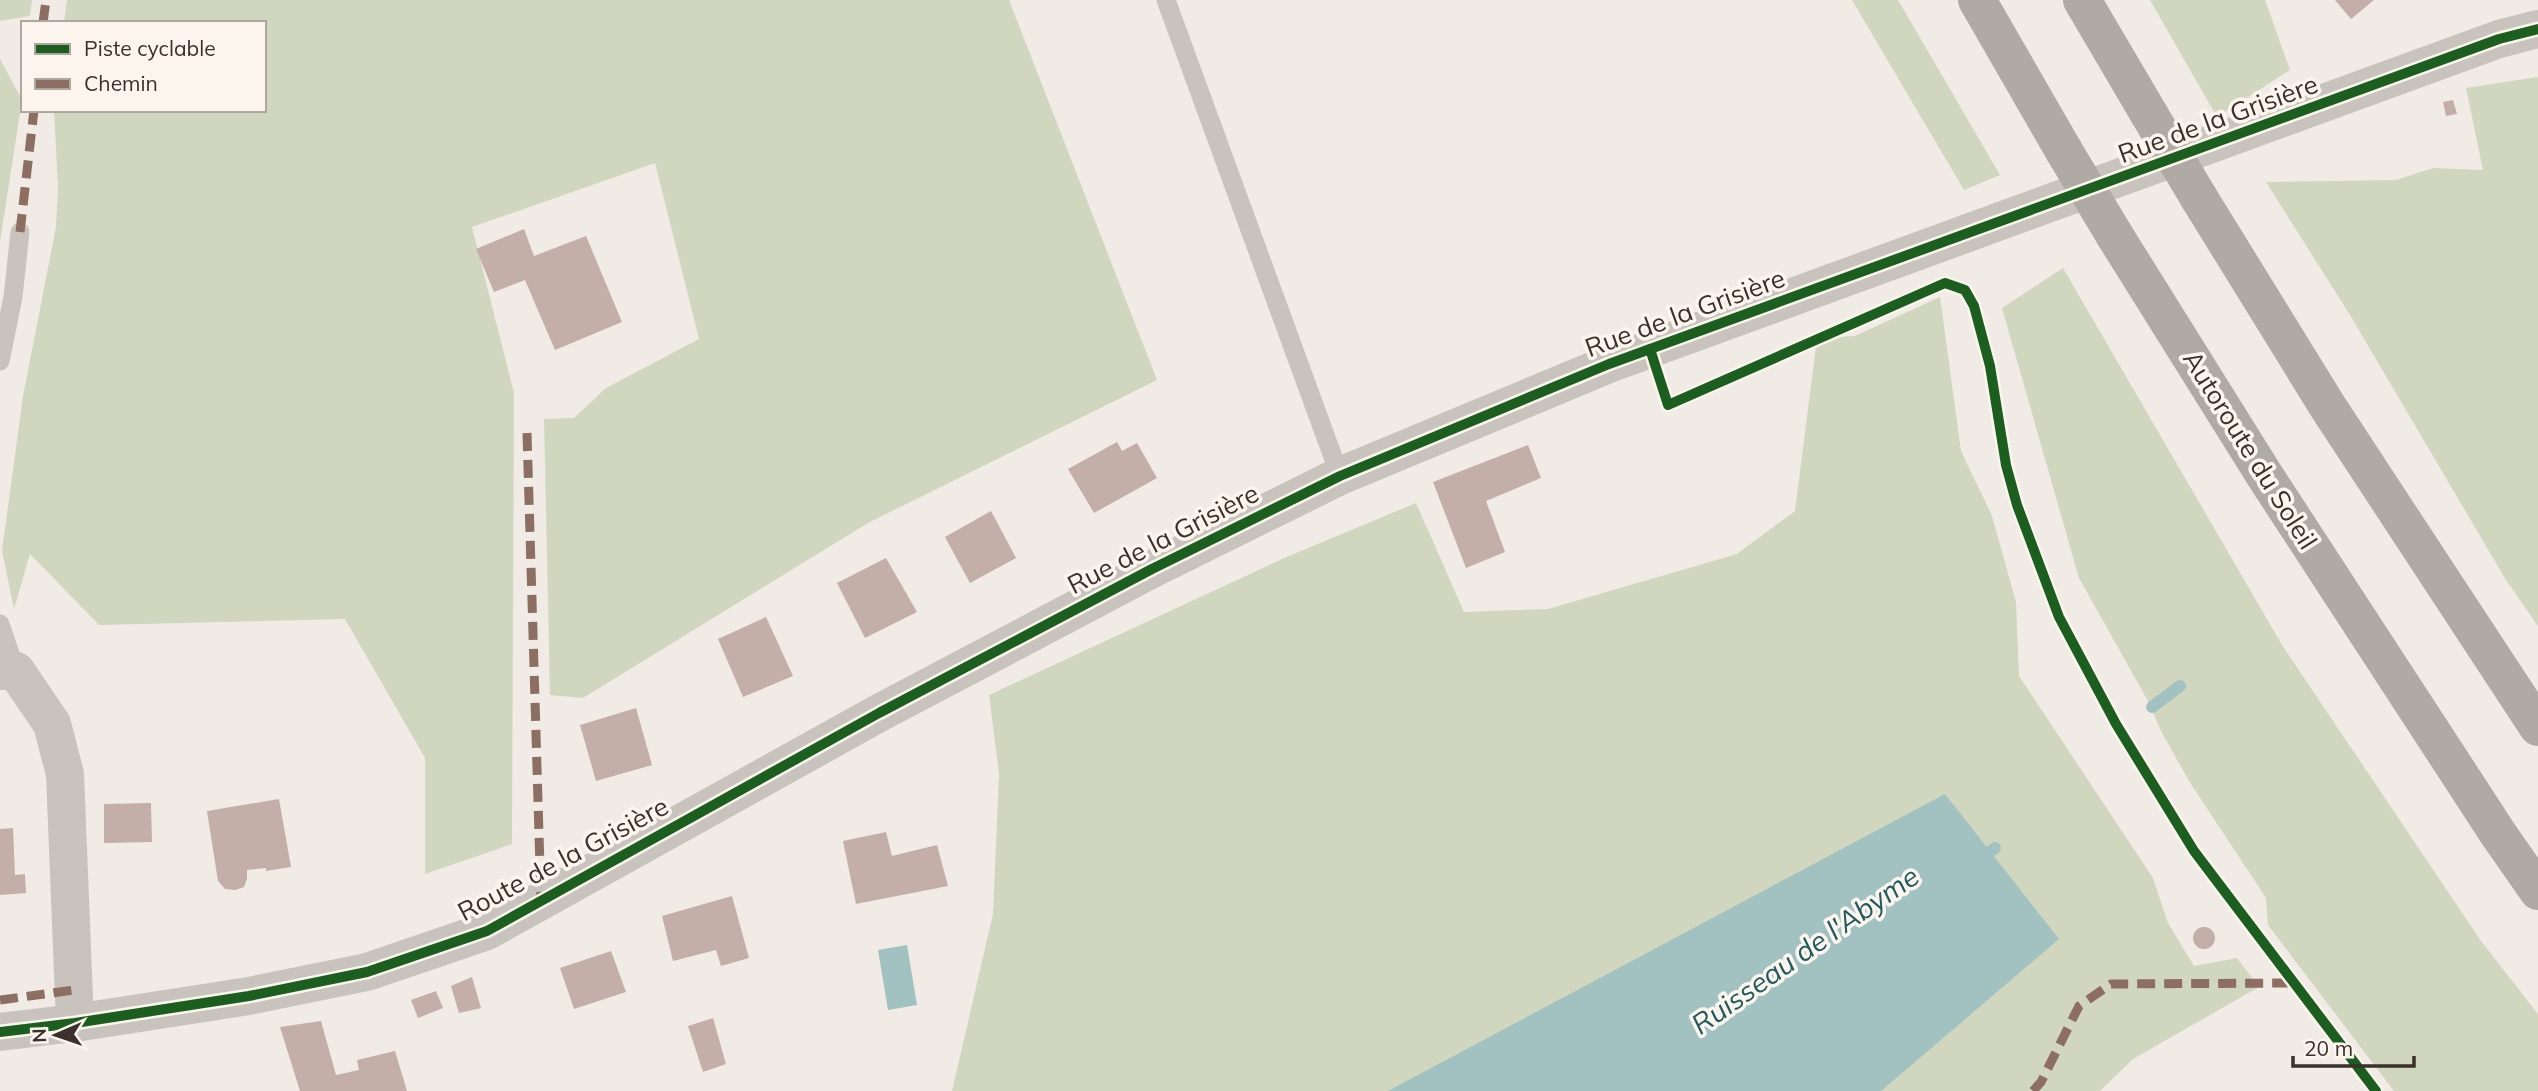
<svg xmlns="http://www.w3.org/2000/svg" width="2538" height="1091" font-family="Mulish,sans-serif">
<style>
.green{fill:#d1d6bf}
.water{fill:#a1c2c1}
.lines{fill:none;stroke-linecap:round;stroke-linejoin:round}
.stream{stroke:#a1c2c1;stroke-width:12}
.building{fill:#c3afa7}
.lane{stroke:#c9c3be;stroke-width:19}
.street{stroke:#c9c3be;stroke-width:38}
.highway{stroke:#afaaa4;stroke-width:38}
.highway-bridge{stroke:#afaaa4;stroke-width:38}
.quiet{stroke:#8d6e63;stroke-width:9;stroke-dasharray:18 9;stroke-linecap:butt}
.cycleway-casing{stroke:#fbf5ee;stroke-width:15}
.cycleway{stroke:#1b5e20;stroke-width:10}
.labels{text-anchor:middle;stroke-width:7;stroke-linejoin:round;paint-order:stroke}
.street-label{font-size:26px;fill:#3b302b;stroke:#fbf5ee}
.water-label{font-size:28px;font-style:italic;fill:#1f5a5e;stroke:#fbf5ee}
</style>
<rect width="100%" height="100%" fill="#f0ebe5"/>
<g class="green">
<path d="M0 0H32L30 16 0 21Z"/>
<path d="M67 0H1009L1157 380 868 523 583 698 550 695 544 419 574 418 606 388 699 339 655 163 472 227 514 393 512 844 425 874V758L345 619 99 625 30 554 14 609 2 551 23 396 56 227 58 187 54 110H264V23H64Z"/>
<path d="M1852 0H1898L2000 175 1964 190Z"/>
<path d="M2150 0H2265L2290 70 2217 117Z"/>
<path d="M0 59 22 100 0 242Z"/>
<path d="M2538 77V626L2506 580 2350 315 2266 182 2396 180 2433 168 2483 170 2466 88Z"/>
<path d="M2063 268 2282 645 2481 941 2538 1014V1091H2394L2268 925 2266 898 2189 781 2161 731 2148 701 2079 578 2002 308Z"/>
<path d="M1940 297 1961 451 1992 516 2016 602 2019 676 2153 878 2168 923 2194 966 2237 958 2259 987 2133 1059 2100 1091H952L993 914 999 774 989 695 1282 559 1416 503 1464 612 1548 609 1737 554 1795 511 1817 338 1855 336Z"/>
</g>
<g class="water">
<path d="M1945 794 2059 939 1881 1091H1388Z"/>
<path d="M907 945 917 1005 888 1010 878 950Z"/>
</g>
<g class="lines">
<g class="stream">
<path d="M2152 707 2180 686"/>
<path d="M1977 861 1995 848"/>
</g>
</g>
<g class="building">
<path d="M2335 0H2374L2351 19Z"/>
<path d="M2453 100 2457 114 2446 116 2443 102Z"/>
<path d="M524 229 534 256 586 236 622 322 555 350 525 280 494 292 476 249Z"/>
<path d="M1117 442 1122 451 1137 443 1157 478 1094 513 1068 469Z"/>
<path d="M1528 445 1541 478 1486 501 1505 552 1466 568 1433 482Z"/>
<path d="M991 511 1016 558 970 583 945 537Z"/>
<path d="M886 558 917 612 865 638 837 583Z"/>
<path d="M766 617 793 676 743 697 718 639Z"/>
<path d="M636 708 652 765 596 781 580 725Z"/>
<path d="M279 799 291 867 266 871V868L247 870V879L244 887 235 890 225 889 218 881 207 811Z"/>
<path d="M151 803 152 842 104 843V804Z"/>
<path d="M13 828 15 875 25 874 26 893 0 895V829Z"/>
<path d="M886 832 892 856 937 845 948 886 856 904 843 841Z"/>
<path d="M732 896 749 958 721 966 716 950 673 961 662 916Z"/>
<circle cx="2204" cy="938" r="11"/>
<path d="M611 951 626 992 574 1009 560 968Z"/>
<path d="M472 977 481 1008 459 1013 451 986Z"/>
<path d="M436 991 443 1008 418 1018 411 1000Z"/>
<path d="M713 1018 726 1064 703 1072 688 1026Z"/>
<path d="M321 1021 336 1075 359 1070 357 1060 395 1051 407 1091H300L280 1027Z"/>
</g>
<g class="lines">
<g class="lane">
<path d="M1166 0 1340 476"/>
<path d="M0 361 13 297 20 232"/>
<path d="M0 624 16 671"/>
</g>
<g class="street">
<path d="M0 671H16L52 724 65 774 75 1023"/>
<path d="M0 1032 75 1023 249 996 367 972 487 931 879 713 1152 569 1340 476 1609 364 2499 39 2538 29"/>
</g>
<g class="highway">
<path d="M1977 0 2064 151"/>
<path d="M2082 0 2149 114"/>
<path d="M2199 198 2328 407 2538 727"/>
<path d="M2115 236 2265 476 2499 835 2538 891"/>
</g>
<g class="highway-bridge">
<path d="M2149 114 2199 198"/>
<path d="M2064 151 2115 236"/>
</g>
<g class="quiet">
<path d="M43 23 46 0"/>
<path d="M20 232 34 110"/>
<path d="M527 433 541 901"/>
<path d="M0 1000 74 990"/>
<path d="M2033 1091 2041 1082 2079 1006 2111 984 2293 983"/>
</g>
<defs>
<g id="cycleway">
<path d="M1650 349 1668 405 1945 283 1965 290 1974 306 1990 366 2006 465 2017 505 2059 617 2116 724 2194 851 2376 1091"/>
<path d="M0 1032 75 1023 249 996 367 972 487 931 879 713 1152 569 1340 476 1609 364 2499 39 2538 29"/>
</g>
</defs>
<use href="#cycleway" class="cycleway-casing"/>
<use href="#cycleway" class="cycleway"/>
</g>
<g class="labels">
<g class="street-label">
<text transform="translate(2218 119) rotate(-20)" y="9">Rue de la Grisière</text>
<text transform="translate(1685 313) rotate(-20)" y="9">Rue de la Grisière</text>
<text transform="translate(2250 450) rotate(58)" y="9">Autoroute du Soleil</text>
<text transform="translate(1163 539) rotate(-27)" y="9">Rue de la Grisière</text>
<text transform="translate(563 859) rotate(-28)" y="9">Route de la Grisière</text>
</g>
<g class="water-label">
<text transform="translate(1805 950) rotate(-35)" y="10">Ruisseau de l'Abyme</text>
</g>
</g>
<rect x="21" y="21" width="245" height="91" fill="#fbf5ee" stroke="#aea6a0" stroke-width="2"/>
<rect x="35" y="44" width="35" height="10" fill="#1b5e20" stroke="#aea6a0" stroke-width="2"/>
<text x="84" y="56" font-size="21" fill="#3b302b">Piste cyclable</text>
<rect x="35" y="79" width="35" height="10" fill="#8d6e63" stroke="#aea6a0" stroke-width="2"/>
<text x="84" y="91" font-size="21" fill="#3b302b">Chemin</text>
<g transform="translate(56 1035) rotate(268)" stroke="#fbf5ee" stroke-width="5" paint-order="stroke">
<path d="M0-5L12 26L0 18L-12 26Z" fill="#3b302b"/>
<text y="-10" font-size="19" font-weight="bold" text-anchor="middle" fill="#3b302b">N</text>
</g>
<path d="M2293 1056v10h121v-10" fill="none" stroke="#3b302b" stroke-width="3.5"/>
<text x="2304" y="1056" font-size="21" fill="#3b302b" stroke="#fbf5ee" stroke-width="5" paint-order="stroke">20 m</text>
</svg>
